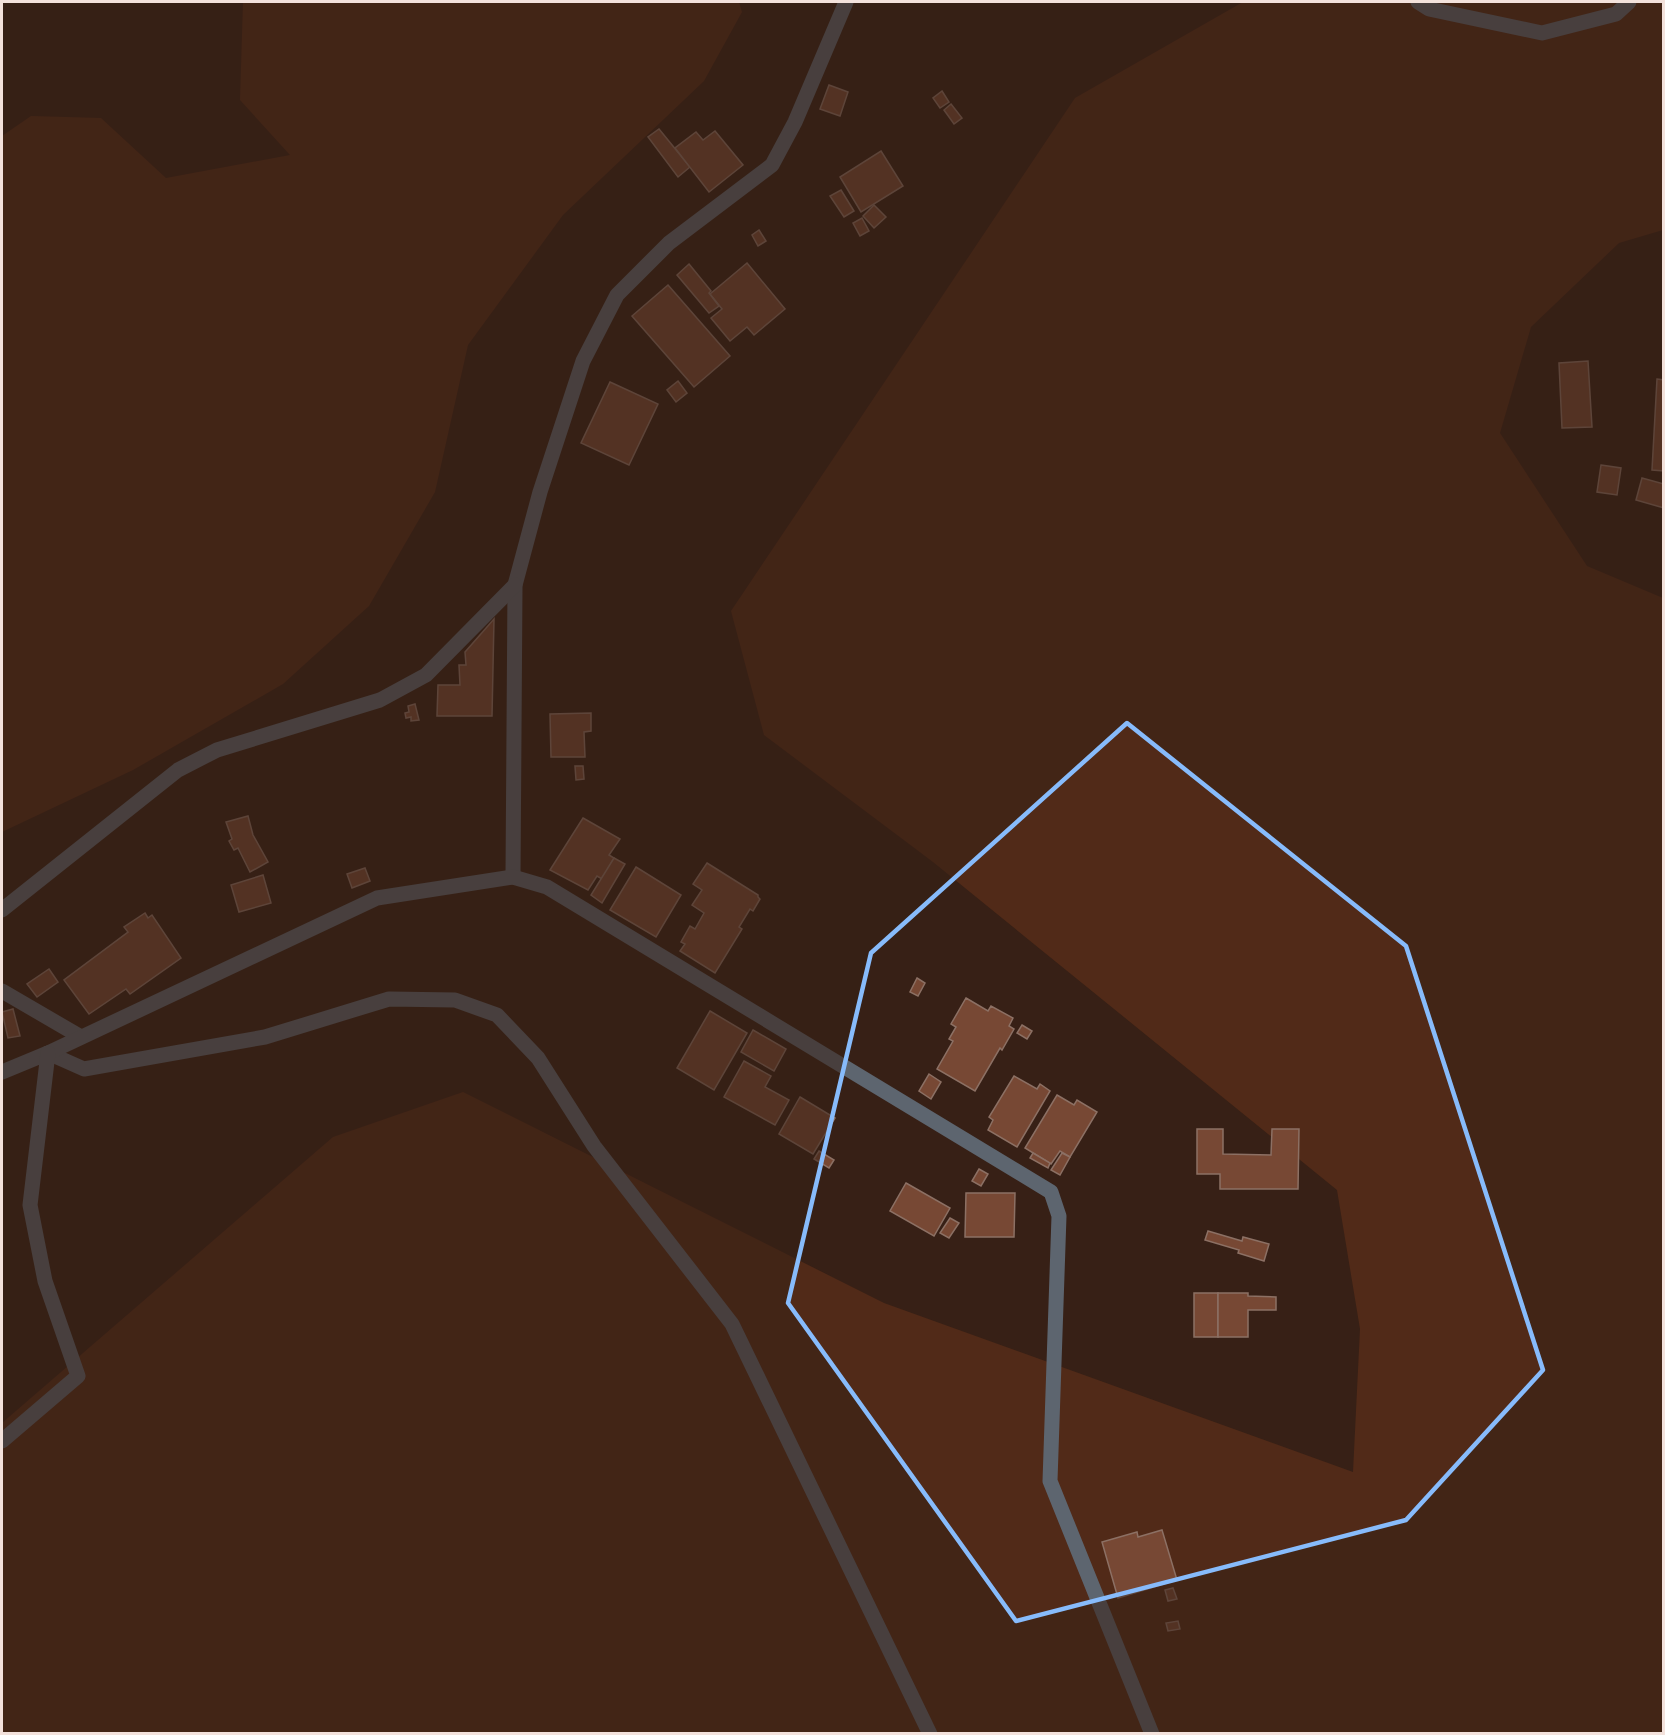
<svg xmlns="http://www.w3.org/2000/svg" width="1665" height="1735" font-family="Barlow,sans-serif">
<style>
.green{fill:#512a18}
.building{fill:#774834;stroke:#8c7064;stroke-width:1.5}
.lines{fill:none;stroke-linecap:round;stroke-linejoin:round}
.street{stroke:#5d656f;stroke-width:15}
.marked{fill:none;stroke:#87bbfb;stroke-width:4.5;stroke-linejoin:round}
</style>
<rect width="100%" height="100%" fill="#372016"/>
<g class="green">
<path d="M243 2H739L742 12 704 81 563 215 468 345 435 492 369 606 283 684 133 770 2 832V136L31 116 101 118 166 178 290 155 240 100Z"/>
<path d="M1243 2H1663V230L1619 243 1531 327 1500 433 1587 566 1663 598V1733H2V1423L333 1137 463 1092 884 1303 1353 1472 1360 1329 1337 1190 933 862 764 735 731 611 1075 98Z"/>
</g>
<g class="building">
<path d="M829 85 848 92 840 116 820 109Z"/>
<path d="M942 91 949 102 940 108 933 98Z"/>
<path d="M951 104 962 118 954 124 944 110Z"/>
<path d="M659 129 690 167 678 177 648 137Z"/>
<path d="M715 131 743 165 709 192 675 148 696 132 703 140Z"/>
<path d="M881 151 903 186 861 212 840 177Z"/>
<path d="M841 190 854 211 844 217 830 196Z"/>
<path d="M874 205 886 217 874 228 863 216Z"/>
<path d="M862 218 869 231 860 236 853 223Z"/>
<path d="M759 230 766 241 758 246 752 235Z"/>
<path d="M747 263 785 309 754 335 747 327 730 341 711 318 722 309 710 294Z"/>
<path d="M689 264 711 291 709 293 719 306 709 313 677 275Z"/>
<path d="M668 285 730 356 694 387 632 316Z"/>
<path d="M1588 361 1592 427 1562 428 1559 363Z"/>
<path d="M1657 379 1664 380V471L1652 470Z"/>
<path d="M678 381 687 393 676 402 667 390Z"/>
<path d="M610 382 658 404 629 465 581 443Z"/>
<path d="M1601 465 1621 468 1617 495 1597 492Z"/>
<path d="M1642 478 1664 484V508L1636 500Z"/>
<path d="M494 619 492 716H437L438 685H460L459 665H466L465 652Z"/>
<path d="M415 704 419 720 411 721V717L406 718 405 713 409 712 408 706Z"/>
<path d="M591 713V731L584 732 585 757H551L550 714Z"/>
<path d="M575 766H583L584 779 576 780Z"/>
<path d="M248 816 253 835 268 862 250 872 238 848 234 850 229 841 232 839 226 822Z"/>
<path d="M583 818 620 839 609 855 614 858 602 879 597 876 588 890 550 870Z"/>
<path d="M614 858 625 864 602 903 591 895Z"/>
<path d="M707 863 758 895V897L760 899 753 911 750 909 739 927 742 929 715 973 680 951 685 944 681 942 690 926 695 929 704 913 692 905 702 890 693 884Z"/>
<path d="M636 867 681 895 656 937 610 910Z"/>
<path d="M365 868 370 881 352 888 347 874Z"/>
<path d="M263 875 271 903 239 912 231 885Z"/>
<path d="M145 913 148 918 152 915 181 958 130 994 126 989 89 1014 64 980 128 932 124 927Z"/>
<path d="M49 969 58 982 37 997 27 984Z"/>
<path d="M917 978 925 983 918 996 910 992Z"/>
<path d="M966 998 988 1011 991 1006 1013 1018 1009 1026 1014 1029 1002 1050 1000 1048 975 1091 937 1069 953 1041 949 1039 956 1027 951 1024Z"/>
<path d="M13 1009 20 1036 8 1038 2 1012Z"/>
<path d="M710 1011 747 1033 714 1090 677 1068Z"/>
<path d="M1022 1025 1032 1031 1027 1039 1017 1033Z"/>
<path d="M753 1030 786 1049 774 1071 741 1052Z"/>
<path d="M744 1061 771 1076 765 1087 789 1100 775 1125 724 1097Z"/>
<path d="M929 1074 941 1082 931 1099 919 1091Z"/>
<path d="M1014 1076 1037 1089 1040 1084 1050 1091 1017 1147 988 1130 993 1120 989 1117Z"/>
<path d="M1057 1095 1074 1105 1077 1100 1097 1112 1070 1157 1060 1151 1051 1164 1025 1148Z"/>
<path d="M800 1097 835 1118 813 1154 779 1134Z"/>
<path d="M1197 1129H1223V1154L1271 1155 1272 1129H1299L1298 1189H1220V1174H1197Z"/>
<path d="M819 1151 834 1160 829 1168 814 1159Z"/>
<path d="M1033 1153 1050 1163 1048 1168 1030 1158Z"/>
<path d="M1062 1153 1070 1157 1060 1175 1051 1170Z"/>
<path d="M979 1169 988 1174 981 1186 972 1181Z"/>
<path d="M906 1183 950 1208 934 1236 890 1211Z"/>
<path d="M966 1193H1015L1014 1237H965Z"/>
<path d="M950 1218 959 1223 949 1238 940 1233Z"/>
<path d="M1208 1231 1242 1241 1243 1237 1269 1244 1264 1261 1238 1253 1239 1250 1205 1240Z"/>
<rect x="1194" y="1293" width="24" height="44"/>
<path d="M1218 1293H1248V1296L1276 1297V1310H1248V1337H1218Z"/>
<path d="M1162 1530 1177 1580 1118 1598 1102 1542 1137 1532 1138 1537Z"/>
<path d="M1173 1588 1177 1599 1168 1601 1165 1590Z"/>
<path d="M1178 1621 1180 1629 1168 1631 1166 1623Z"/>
</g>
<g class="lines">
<g class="street">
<path d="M1418 2 1429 9 1542 33 1616 14 1629 2"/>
<path d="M513 877 515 585 540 492 583 361 617 295 669 243 772 165 795 122 846 2"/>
<path d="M2 910 178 770 217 750 380 700 426 675 515 585"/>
<path d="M2 991 81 1037"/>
<path d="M48 1053 84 1069 265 1037 389 999 455 1000 497 1015 538 1058 594 1146 732 1324 930 1734"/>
<path d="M2 1072 48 1053 377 898 513 877 547 887 1051 1192 1059 1216 1050 1481 1152 1734"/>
<path d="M2 1441 78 1376 45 1281 30 1205 48 1053"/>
</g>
</g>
<path d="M0 0H1665V1735H0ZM1127 723 1406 946 1543 1370 1406 1520 1016 1621 788 1303 871 953Z" fill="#372016" fill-opacity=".55" fill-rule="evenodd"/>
<path class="marked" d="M1127 723 1406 946 1543 1370 1406 1520 1016 1621 788 1303 871 953Z"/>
<rect width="1665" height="1735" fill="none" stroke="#f3e2dc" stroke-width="6"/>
</svg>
